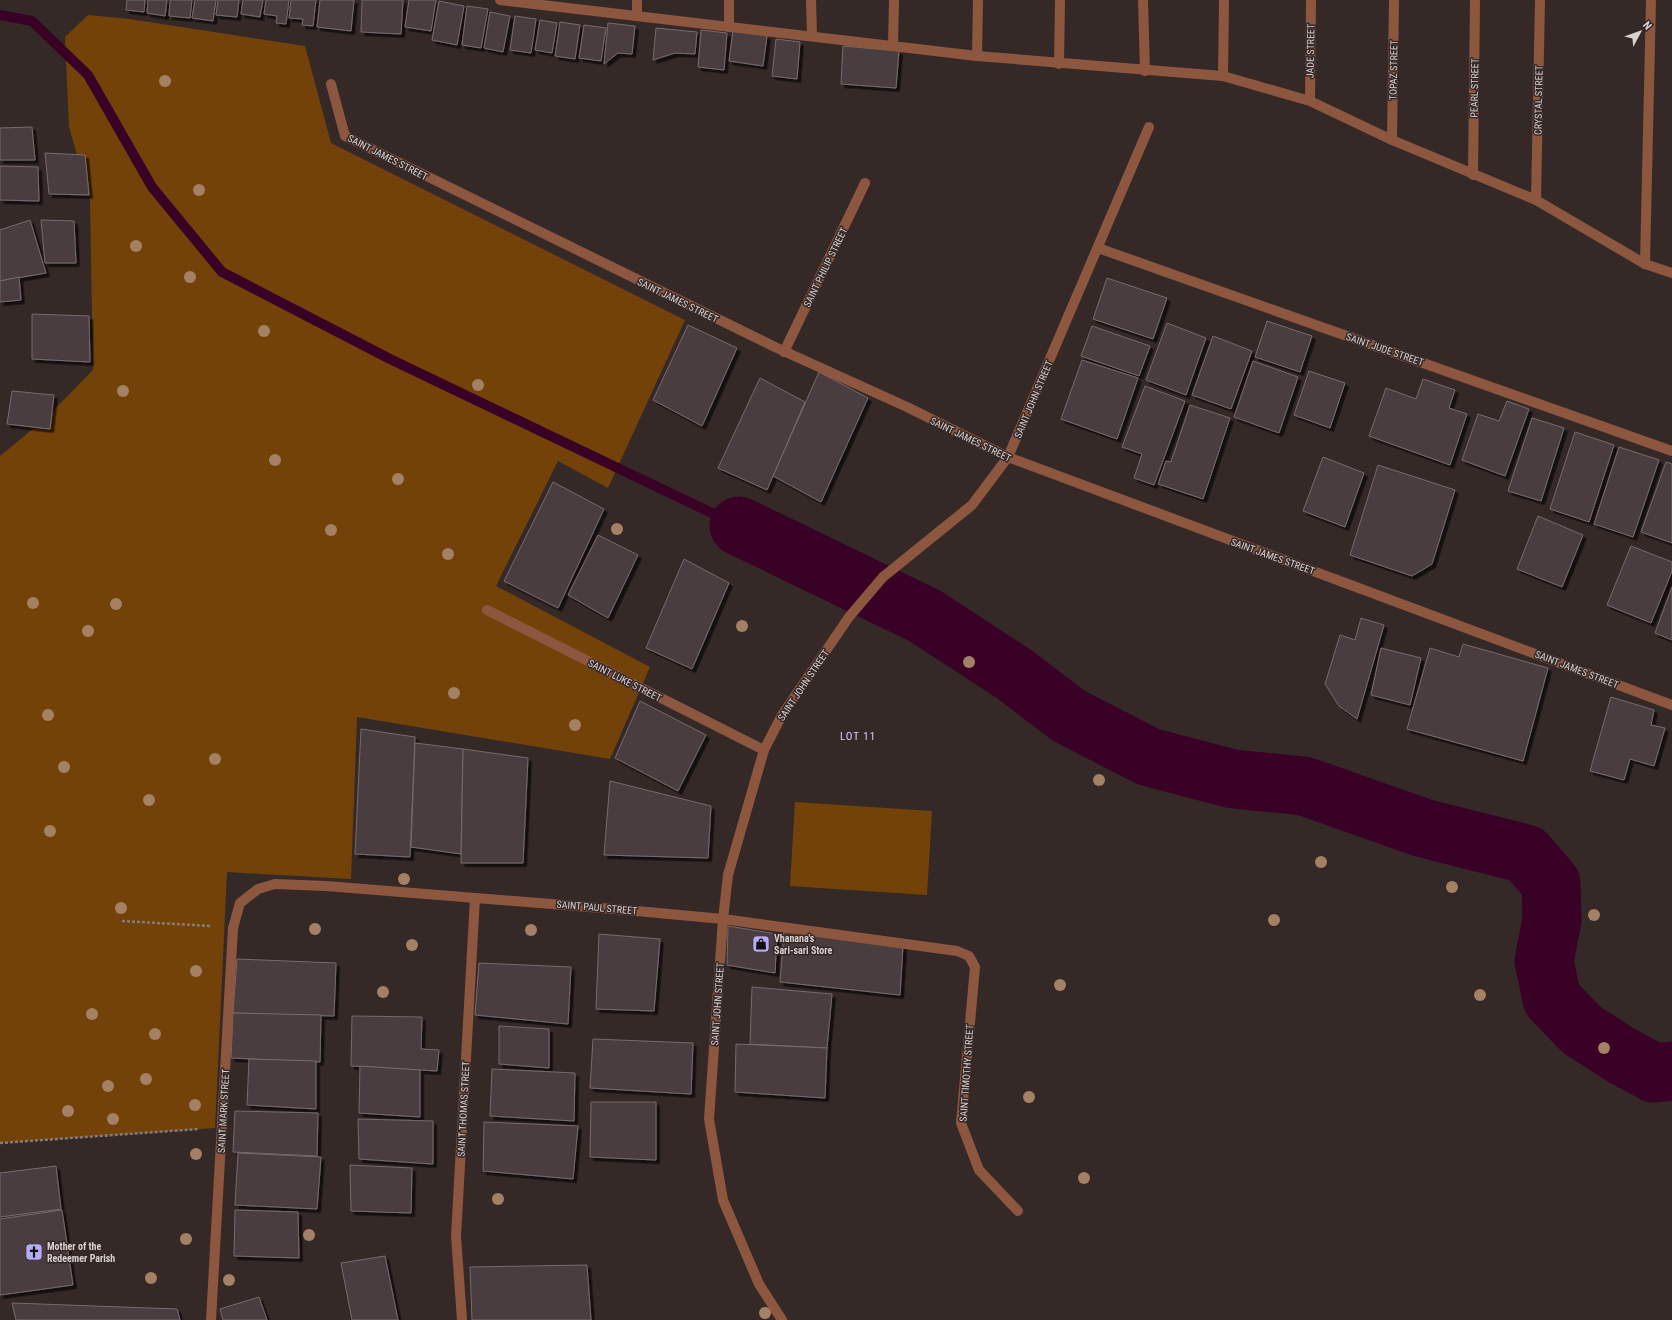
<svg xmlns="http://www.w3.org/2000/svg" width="1672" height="1320" font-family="'Roboto Condensed',sans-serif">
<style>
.green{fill:#734208}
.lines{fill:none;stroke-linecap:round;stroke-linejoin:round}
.stream{stroke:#390125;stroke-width:10}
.river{stroke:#390125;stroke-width:59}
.building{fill:#493c3f;stroke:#796a6d;filter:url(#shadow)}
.path{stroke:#857b7a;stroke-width:2.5;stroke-dasharray:3 2;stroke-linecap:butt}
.minor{stroke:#8d573f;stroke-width:10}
.tree{fill:#a48064}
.labels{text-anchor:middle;stroke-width:3;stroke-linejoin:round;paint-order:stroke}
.street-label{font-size:10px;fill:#d9d1d0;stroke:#352928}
.poi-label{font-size:10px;font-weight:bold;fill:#d9d1d0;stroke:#352928;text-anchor:start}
.neighbourhood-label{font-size:11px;letter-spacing:1px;fill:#d4cffb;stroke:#352928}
</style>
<defs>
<filter id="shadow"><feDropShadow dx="3.5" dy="3.5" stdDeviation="0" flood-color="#0009"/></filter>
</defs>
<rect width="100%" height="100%" fill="#352928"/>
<g class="green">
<path d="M88 15 129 19 305 46 331 143 685 320 608 488 558 461 496 586 650 667 610 759 357 717 351 879 227 872 215 1128 0 1143V456L45 419 93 370 90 200 69 127 65 37Z"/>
<path d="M795 802 932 811 927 895 790 886Z"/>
</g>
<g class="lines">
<path class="stream" d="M0 15 32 21 88 75 152 187 222 272 390 359 739 526"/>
<path class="river" d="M739 526 925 616 1014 674 1069 716 1149 757 1233 779 1304 786 1423 828 1526 854 1551 883 1552 920 1544 961 1552 999 1582 1030 1621 1055 1654 1073 1672 1071"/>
</g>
<g class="building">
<path d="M127 0H145L144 12 126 10Z"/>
<path d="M148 0H167L165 16 147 13Z"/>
<path d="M170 0H192L190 18 169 16Z"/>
<path d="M195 0H216L213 21 192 18Z"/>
<path d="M218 0H239L237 17 216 15Z"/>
<path d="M243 0H263L260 17 241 14Z"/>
<path d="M266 0H289L286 24 276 23 277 16 264 14Z"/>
<path d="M291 0H316L313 26 302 25 303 19 289 18Z"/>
<path d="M320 0H354L351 31 317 27Z"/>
<path d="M362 0H403L401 34 361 32Z"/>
<path d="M409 0H436L431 31 405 27Z"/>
<path d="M439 1 464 6 457 45 432 40Z"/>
<path d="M467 6 488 9 481 48 462 45Z"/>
<path d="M490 12 510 16 503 52 484 48Z"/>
<path d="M515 16 536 19 531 53 510 50Z"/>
<path d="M540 20 557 23 552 53 535 50Z"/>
<path d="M560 22 580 25 575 59 555 56Z"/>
<path d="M608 23 635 26 632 54 618 53 604 64Z"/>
<path d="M584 25 606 28 601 61 579 58Z"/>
<path d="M656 28 697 32 695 54 675 53 653 60Z"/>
<path d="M701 30 727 33 724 70 698 67Z"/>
<path d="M733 31 767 36 763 66 729 61Z"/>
<path d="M776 39 800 42 797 79 772 76Z"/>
<path d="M843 46 899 51 896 88 841 84Z"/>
<path d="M32 127 35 160H0V128Z"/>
<path d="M45 153 85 155 89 195 49 194Z"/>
<path d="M0 166 38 167 39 201 0 200Z"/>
<path d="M30 220 46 273 0 281V230Z"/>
<path d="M41 220 74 221 76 263H45Z"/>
<path d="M19 277 21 300 0 302V281Z"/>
<path d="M1107 278 1167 298 1153 339 1093 319Z"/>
<path d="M32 314 89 316 90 362 32 359Z"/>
<path d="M1267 321 1312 336 1300 372 1255 357Z"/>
<path d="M1167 323 1206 338 1186 395 1146 380Z"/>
<path d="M688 325 737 348 702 426 653 400Z"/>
<path d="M1092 326 1150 346 1139 376 1081 356Z"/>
<path d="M1213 336 1252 351 1231 409 1192 395Z"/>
<path d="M1082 360 1138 378 1117 439 1061 419Z"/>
<path d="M1253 361 1298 377 1279 433 1234 417Z"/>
<path d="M1309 371 1345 383 1330 428 1294 415Z"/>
<path d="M819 372 868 398 821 502 773 476Z"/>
<path d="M760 378 805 402 767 490 718 468Z"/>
<path d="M1423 379 1455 390 1449 408 1467 414 1450 465 1369 436 1386 388 1416 399Z"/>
<path d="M1145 386 1185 401 1154 485 1134 478 1142 454 1122 447Z"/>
<path d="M12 391 54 395 50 429 7 424Z"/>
<path d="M1507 401 1529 409 1505 476 1462 460 1478 414 1499 421Z"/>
<path d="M1190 405 1230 418 1203 499 1158 484 1166 461 1171 462Z"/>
<path d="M1532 418 1564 428 1541 501 1508 491Z"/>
<path d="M1575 432 1614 445 1589 522 1550 509Z"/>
<path d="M1619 447 1659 460 1633 537 1594 524Z"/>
<path d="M1323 457 1364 473 1345 527 1303 511Z"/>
<path d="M1666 462 1672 464V543L1641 532Z"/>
<path d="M1378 465 1455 490 1432 564 1412 576 1350 555Z"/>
<path d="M553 482 604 509 558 608 504 581Z"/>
<path d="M1538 516 1583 535 1562 587 1517 569Z"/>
<path d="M598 535 638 555 608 618 568 595Z"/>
<path d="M1631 546 1672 562V571L1651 623 1607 605Z"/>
<path d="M684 559 729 583 692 669 646 648Z"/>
<path d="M1672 587V640L1655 633Z"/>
<path d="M1361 618 1384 625 1357 719 1339 706 1325 684 1340 635 1355 640Z"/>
<path d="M1463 644 1548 668 1523 761 1407 729 1430 648 1459 657Z"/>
<path d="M1381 648 1421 658 1410 705 1371 695Z"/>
<path d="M1611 697 1654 710 1651 725 1665 728 1654 766 1630 759 1624 780 1590 771Z"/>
<path d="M640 701 706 735 678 791 615 758Z"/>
<path d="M361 729 415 737 410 857 355 854Z"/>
<path d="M415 743 463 749 461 854 411 847Z"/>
<path d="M463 749 528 758 523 863H461Z"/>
<path d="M610 781 711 806 708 858 604 855Z"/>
<path d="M728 926 777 934 775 973 727 965Z"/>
<path d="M784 931 903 946 900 995 780 982Z"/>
<path d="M599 934 660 939 654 1011 596 1009Z"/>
<path d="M237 959 336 963 334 1016 233 1013Z"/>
<path d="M479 963 571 967 568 1024 475 1015Z"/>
<path d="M752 987 832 994 827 1048 750 1044Z"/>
<path d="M233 1013 321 1015 320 1062 231 1058Z"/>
<path d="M352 1016 422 1017 421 1049 439 1050 437 1071 351 1066Z"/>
<path d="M499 1026 549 1029V1068L499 1064Z"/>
<path d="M593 1039 693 1043 691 1094 590 1088Z"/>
<path d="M736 1044 827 1048 825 1098 735 1092Z"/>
<path d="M249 1059 316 1061V1109L247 1105Z"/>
<path d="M360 1066 420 1070V1117L359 1113Z"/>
<path d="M492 1069 575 1073 574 1121 490 1116Z"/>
<path d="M591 1102H656V1160L590 1157Z"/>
<path d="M235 1111 318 1113 317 1156 233 1152Z"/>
<path d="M358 1119 433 1121V1164L359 1159Z"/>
<path d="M484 1122 578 1126 573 1179 483 1171Z"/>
<path d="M238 1153 321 1157 317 1209 235 1205Z"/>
<path d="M350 1165 412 1168 411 1213 351 1211Z"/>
<path d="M56 1166 61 1209 0 1217V1173Z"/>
<path d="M62 1210 73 1285 0 1295V1219Z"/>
<path d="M235 1210 298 1212 299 1258 234 1256Z"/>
<path d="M385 1256 398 1320H352L341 1263Z"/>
<path d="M587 1265 591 1320H472L470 1267Z"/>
<path d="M259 1297 267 1320H223L220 1309Z"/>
<path d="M12 1303 177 1309 180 1320H16Z"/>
</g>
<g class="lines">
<g class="path">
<path d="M122 921 211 926"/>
<path d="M0 1143 199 1129"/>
</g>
<g class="minor">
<path d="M500 0 977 56 1223 76 1310 101 1392 140 1536 200 1645 264 1672 273"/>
<path d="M729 0V27"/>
<path d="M811 0 812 36"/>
<path d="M1143 0 1145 71"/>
<path d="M637 15V0"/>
<path d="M893 46 894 0"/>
<path d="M977 56 978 0"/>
<path d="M1059 64 1060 0"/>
<path d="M1223 76 1224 0"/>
<path d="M331 84 345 136 777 348 907 407 1008 457 1672 705"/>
<path d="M1310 101 1311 0"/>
<path d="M1392 140 1394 0"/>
<path d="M1473 175 1475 0"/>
<path d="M1536 200 1540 0"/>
<path d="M1098 248 1672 451"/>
<path d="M1645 264 1651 0"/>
<path d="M784 352 865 183"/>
<path d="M487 610 764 750"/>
<path d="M211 1320 233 928 240 903 258 889 275 884 326 886 626 910 723 919 957 951 969 956 975 967 961 1123 979 1170 1018 1211"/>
<path d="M462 1320 456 1236 475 898"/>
<path d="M782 1320 759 1284 723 1200 709 1119 723 919 728 875 764 750 782 715 849 617 883 577 972 505 1008 457 1149 127"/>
</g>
</g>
<g class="tree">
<circle cx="165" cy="81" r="6"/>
<circle cx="199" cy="190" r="6"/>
<circle cx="136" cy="246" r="6"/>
<circle cx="190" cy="277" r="6"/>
<circle cx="264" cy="331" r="6"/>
<circle cx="478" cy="385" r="6"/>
<circle cx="123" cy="391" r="6"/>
<circle cx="275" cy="460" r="6"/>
<circle cx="398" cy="479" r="6"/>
<circle cx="617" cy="529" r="6"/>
<circle cx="331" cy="530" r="6"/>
<circle cx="448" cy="554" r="6"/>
<circle cx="33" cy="603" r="6"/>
<circle cx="116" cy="604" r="6"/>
<circle cx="742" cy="626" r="6"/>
<circle cx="88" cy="631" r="6"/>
<circle cx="969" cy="662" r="6"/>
<circle cx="454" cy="693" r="6"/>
<circle cx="48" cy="715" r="6"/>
<circle cx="575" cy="725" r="6"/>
<circle cx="215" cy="759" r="6"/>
<circle cx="64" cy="767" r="6"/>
<circle cx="1099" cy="780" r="6"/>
<circle cx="149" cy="800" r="6"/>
<circle cx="50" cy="831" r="6"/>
<circle cx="1321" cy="862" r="6"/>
<circle cx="404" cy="879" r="6"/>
<circle cx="1452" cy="887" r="6"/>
<circle cx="121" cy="908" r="6"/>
<circle cx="1594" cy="915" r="6"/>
<circle cx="1274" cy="920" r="6"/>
<circle cx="315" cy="929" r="6"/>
<circle cx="531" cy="930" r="6"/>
<circle cx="412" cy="945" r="6"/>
<circle cx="196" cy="971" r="6"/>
<circle cx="1060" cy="985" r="6"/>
<circle cx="383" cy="992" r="6"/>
<circle cx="1480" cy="995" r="6"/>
<circle cx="92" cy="1014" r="6"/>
<circle cx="155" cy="1034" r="6"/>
<circle cx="1604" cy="1048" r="6"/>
<circle cx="146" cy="1079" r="6"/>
<circle cx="108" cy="1086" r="6"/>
<circle cx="1029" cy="1097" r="6"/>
<circle cx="195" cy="1105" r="6"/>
<circle cx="68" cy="1111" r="6"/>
<circle cx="113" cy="1119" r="6"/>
<circle cx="196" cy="1154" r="6"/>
<circle cx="1084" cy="1178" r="6"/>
<circle cx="498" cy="1199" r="6"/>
<circle cx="309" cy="1235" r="6"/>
<circle cx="186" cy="1239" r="6"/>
<circle cx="151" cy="1278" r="6"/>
<circle cx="229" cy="1280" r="6"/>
<circle cx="765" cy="1313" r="6"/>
</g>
<defs>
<symbol id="shop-square" viewBox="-11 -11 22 22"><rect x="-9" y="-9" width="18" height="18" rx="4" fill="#b7abf8" stroke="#352928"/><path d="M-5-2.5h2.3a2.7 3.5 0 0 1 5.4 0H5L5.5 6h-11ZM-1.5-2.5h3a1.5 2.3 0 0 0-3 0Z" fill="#111"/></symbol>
<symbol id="church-square" viewBox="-11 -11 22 22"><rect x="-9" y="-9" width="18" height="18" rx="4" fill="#b7abf8" stroke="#352928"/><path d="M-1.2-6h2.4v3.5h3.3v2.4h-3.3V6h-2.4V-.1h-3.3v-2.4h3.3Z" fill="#111"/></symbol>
</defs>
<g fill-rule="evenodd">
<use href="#shop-square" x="751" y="934" width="20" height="20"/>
<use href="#church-square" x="24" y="1242" width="20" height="20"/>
</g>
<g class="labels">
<g class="street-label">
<text transform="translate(1310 51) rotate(-89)" y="4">JADE STREET</text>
<text transform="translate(1393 70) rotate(-89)" y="4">TOPAZ STREET</text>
<text transform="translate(1474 88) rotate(-89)" y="4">PEARL STREET</text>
<text transform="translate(1538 100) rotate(-89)" y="4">CRYSTAL STREET</text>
<text transform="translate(388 157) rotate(27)" y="4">SAINT JAMES STREET</text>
<text transform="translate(825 267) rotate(-64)" y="4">SAINT PHILIP STREET</text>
<text transform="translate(678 300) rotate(26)" y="4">SAINT JAMES STREET</text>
<text transform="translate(1385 349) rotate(19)" y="4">SAINT JUDE STREET</text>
<text transform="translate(1033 399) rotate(-67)" y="4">SAINT JOHN STREET</text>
<text transform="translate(971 439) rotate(26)" y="4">SAINT JAMES STREET</text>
<text transform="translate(1273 556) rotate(20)" y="4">SAINT JAMES STREET</text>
<text transform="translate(1577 669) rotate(21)" y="4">SAINT JAMES STREET</text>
<text transform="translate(625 680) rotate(27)" y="4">SAINT LUKE STREET</text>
<text transform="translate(803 685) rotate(-56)" y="4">SAINT JOHN STREET</text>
<text transform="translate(597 907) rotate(5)" y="4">SAINT PAUL STREET</text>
<text transform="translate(717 1004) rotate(-86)" y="4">SAINT JOHN STREET</text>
<text transform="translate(966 1073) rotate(-86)" y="4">SAINT TIMOTHY STREET</text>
<text transform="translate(463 1109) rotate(-87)" y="4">SAINT THOMAS STREET</text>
<text transform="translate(223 1111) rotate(-87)" y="4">SAINT MARK STREET</text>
</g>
<g class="poi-label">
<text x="774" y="942">Vhanana's<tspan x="774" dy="12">Sari-sari Store</tspan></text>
<text x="47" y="1250">Mother of the<tspan x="47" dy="12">Redeemer Parish</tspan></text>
</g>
<g class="neighbourhood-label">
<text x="858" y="740">LOT 11</text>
</g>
</g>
<g transform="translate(1640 32) rotate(49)" stroke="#352928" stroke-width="3" paint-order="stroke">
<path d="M0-3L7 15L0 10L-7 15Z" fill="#d9d1d0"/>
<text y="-6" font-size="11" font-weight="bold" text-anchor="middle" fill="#d9d1d0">N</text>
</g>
</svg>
